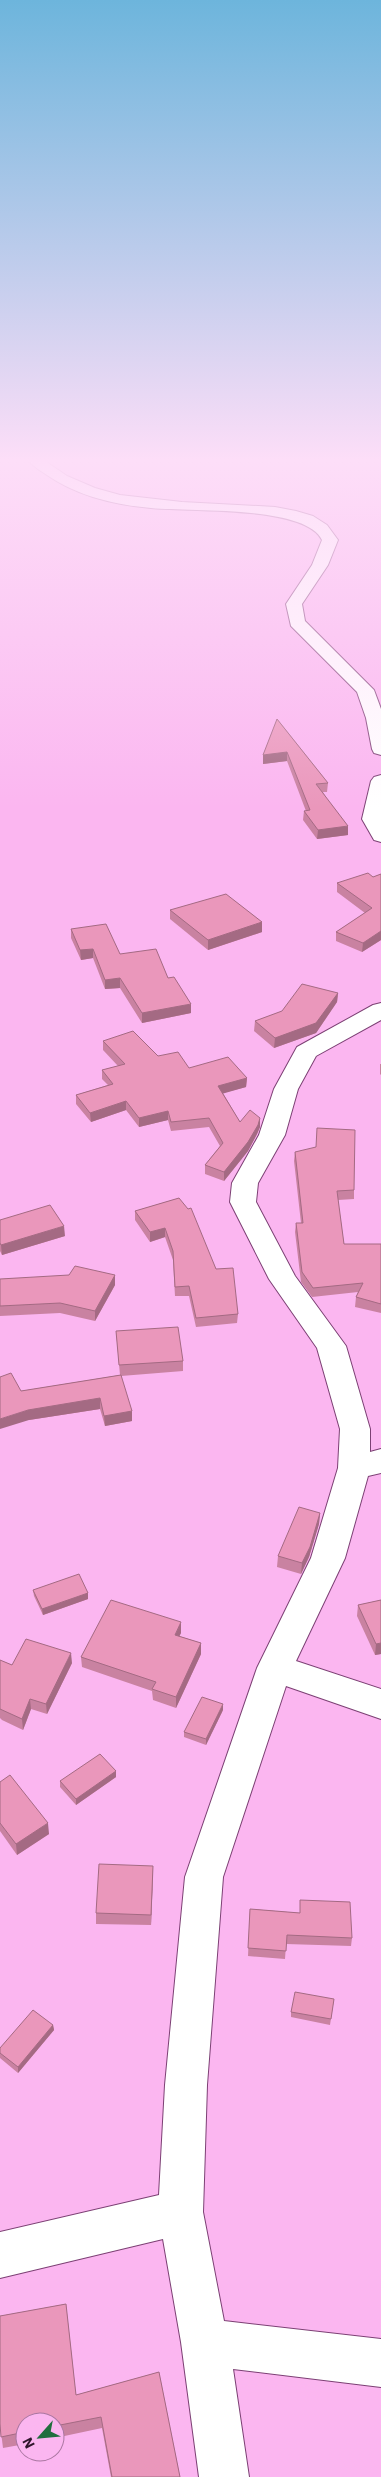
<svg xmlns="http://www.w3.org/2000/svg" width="381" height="2477" font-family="'IBM Plex Sans',sans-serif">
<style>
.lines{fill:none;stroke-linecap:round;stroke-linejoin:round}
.minor-casing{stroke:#7c4074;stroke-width:2}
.minor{fill:#fff;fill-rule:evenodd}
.wall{fill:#c982a1}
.shaded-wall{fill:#a46a83}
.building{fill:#ea97bb;stroke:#a46a83}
</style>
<rect width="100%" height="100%" fill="#fbb6f0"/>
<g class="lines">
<defs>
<g id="minor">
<path d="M29 461H45L67 476 95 488 120 495 182 502 275 507 296 511 313 516 327 525 338 540 328 565 302 604 305 621 374 690 381 709V755L374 753 372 749 366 718 357 692 291 626 286 604 312 565 322 540C305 505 189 512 151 508 116 505 77 496 47 475 41 471 34 467 29 461Z"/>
<path d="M381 775V842L374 840 362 819 371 781 374 777Z"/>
<path d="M381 1003V1020L316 1056 298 1089 285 1135 258 1183 256 1202 295 1276 346 1346 370 1429V1452L381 1449V1473L368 1476 345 1558 296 1661 381 1689V1719L286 1686 223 1877 207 2085 203 2212 224 2321 381 2339V2387L233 2369 249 2477H199L181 2342 163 2239 0 2278V2232L159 2195 165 2085 185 1877 257 1668 311 1558 338 1468 340 1429 317 1348 269 1279 230 1202 232 1183 259 1135 274 1089 297 1047 373 1005Z"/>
</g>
</defs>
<use href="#minor" class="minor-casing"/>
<use href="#minor" class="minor"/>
</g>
<g class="wall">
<path d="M277 719 328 783 327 792H323L348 835 317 839 303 820 304 811H306L287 761 263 764Z"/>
<path d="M381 874V940L362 952 336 941V932L365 913 337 892V883L373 877Z"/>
<path d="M170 910 262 922V932L208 950 170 919Z"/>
<path d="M71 929 168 978 191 1013 142 1023 120 988 105 989 93 958 81 960 71 938Z"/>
<path d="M338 993 337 1002 316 1033 274 1048 254 1031 255 1021Z"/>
<path d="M103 1041 158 1056 189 1068 247 1078 246 1087 223 1093 240 1122 260 1127 257 1134 248 1151 224 1181 205 1174V1165L220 1146 209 1127 171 1131 168 1120 139 1127 126 1110 91 1122 76 1104V1095L108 1085 102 1079V1070L118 1066 103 1050Z"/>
<path d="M380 1064H381V1075L380 1074Z"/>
<path d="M295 1152 354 1190V1199L338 1200 344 1244H381V1313L355 1307 356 1297 358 1292 312 1297 301 1282 295 1232 296 1223H301L294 1161Z"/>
<path d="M179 1198 216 1269 238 1314 237 1323 196 1327 189 1296H175L173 1260 165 1237 150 1242 135 1220V1211Z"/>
<path d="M0 1220 65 1236 2 1255 0 1251Z"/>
<path d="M115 1275V1285L95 1321 60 1313 0 1316V1279Z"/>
<path d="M116 1331 183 1361V1371L121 1376 132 1421 105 1426 100 1409 29 1420 21 1391 120 1375Z"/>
<path d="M320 1513 319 1524 309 1557 301 1574 277 1567 278 1556Z"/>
<path d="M33 1590 88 1593V1599L43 1615 34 1596Z"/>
<path d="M381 1600V1654L375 1655 357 1616 358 1605Z"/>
<path d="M181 1633 179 1636 201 1643V1654L176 1708 153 1700 152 1691 82 1667 81 1657Z"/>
<path d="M0 1660 12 1665 72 1663 47 1714 31 1709 23 1730 2 1720 0 1718Z"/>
<path d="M223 1710 206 1745 184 1737V1732Z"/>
<path d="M116 1771V1777L76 1805 60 1787V1781Z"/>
<path d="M0 1782 49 1834 17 1855 0 1831Z"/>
<path d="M153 1866 151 1925 96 1924V1913Z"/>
<path d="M300 1900 352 1938 351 1946 286 1944 285 1959 248 1956 250 1909 300 1913Z"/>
<path d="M334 1999 330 2025 291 2017V2012Z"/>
<path d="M53 2025 54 2030 18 2073 0 2058V2048Z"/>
<path d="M66 2304 76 2395 159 2372 180 2477H111L102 2428 55 2438V2422H25V2444L3 2448 0 2424V2316Z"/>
</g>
<g class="shaded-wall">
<path d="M287 752V761L263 764V755Z"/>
<path d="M348 826V835L317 839 318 830Z"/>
<path d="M262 922V932L208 950V940Z"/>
<path d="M381 931V940L362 952 363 943Z"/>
<path d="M93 949V958L81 960 80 950Z"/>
<path d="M120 978V988L105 989V980Z"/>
<path d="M338 993 337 1002 316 1033 274 1048 275 1038Z"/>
<path d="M191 1004V1013L142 1023V1013Z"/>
<path d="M247 1078 246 1087 218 1095V1086Z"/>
<path d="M126 1101V1110L91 1122 90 1113Z"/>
<path d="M168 1111V1120L139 1127V1118Z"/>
<path d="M260 1118V1127L257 1134 248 1151 224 1181V1172Z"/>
<path d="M64 1226 65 1236 2 1255 1 1245Z"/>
<path d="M165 1228V1237L150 1242V1232Z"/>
<path d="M115 1275V1285L95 1321V1311Z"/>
<path d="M100 1398V1409L29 1420 0 1429V1419L28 1410Z"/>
<path d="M132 1411V1421L105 1426 104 1416Z"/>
<path d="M320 1513 319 1524 309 1557 301 1574 302 1563Z"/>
<path d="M88 1593V1599L43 1615 42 1609Z"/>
<path d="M181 1622V1633L175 1645V1635Z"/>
<path d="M201 1643V1654L176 1708V1697Z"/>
<path d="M381 1643V1654L375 1655 376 1644Z"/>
<path d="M71 1653 72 1663 47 1714 46 1704Z"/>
<path d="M30 1699 31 1709 23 1730 22 1719Z"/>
<path d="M223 1704V1710L206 1745V1739Z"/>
<path d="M116 1771V1777L76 1805V1799Z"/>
<path d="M48 1823 49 1834 17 1855 16 1844Z"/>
<path d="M153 1866V1876L151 1925V1915Z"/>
<path d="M53 2025 54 2030 18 2073V2067Z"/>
</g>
<g class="building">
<path d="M277 719 328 783 316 784 348 826 318 830 304 811 310 810 287 752 263 755Z"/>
<path d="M368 873 373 877 381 874V931L363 943 336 932 372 908 337 883Z"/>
<path d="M226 894 262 922 208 940 170 910Z"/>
<path d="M106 924 120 954 156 949 168 978 174 977 191 1004 142 1013 120 978 105 980 93 949 80 950 71 929Z"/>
<path d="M302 984 338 993 316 1023 275 1038 255 1021 282 1011Z"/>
<path d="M133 1031 158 1056 178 1052 189 1068 228 1057 247 1078 218 1086 240 1122 250 1110 260 1118 258 1125 248 1142 224 1172 205 1165 223 1143 209 1118 171 1122 168 1111 139 1118 126 1101 90 1113 76 1095 113 1084 102 1070 125 1064 103 1041Z"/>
<path d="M317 1128 355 1130 354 1190 337 1191 344 1244H381V1304L356 1297 363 1283 313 1288 302 1272 296 1223H303L295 1152 316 1147Z"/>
<path d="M179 1198 188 1209 191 1208 216 1269 233 1268 238 1314 196 1318 189 1286 175 1287 173 1251 165 1228 150 1232 135 1211Z"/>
<path d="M50 1205 64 1226 1 1245 0 1243V1220Z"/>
<path d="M75 1266 115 1275 95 1311 60 1303 0 1306V1279L69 1275Z"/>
<path d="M178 1327 183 1361 119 1365 116 1331Z"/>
<path d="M11 1373 21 1391 121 1375 132 1411 104 1416 100 1398 28 1410 0 1419V1377Z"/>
<path d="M299 1507 320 1513 310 1547 302 1563 278 1556Z"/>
<path d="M79 1574 88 1593 42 1609 33 1590Z"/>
<path d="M111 1600 181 1622 175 1635 201 1643 176 1697 152 1689 156 1682 81 1657Z"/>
<path d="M381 1600V1643L376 1644 358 1605Z"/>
<path d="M26 1639 71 1653 46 1704 30 1699 22 1719 0 1709V1660L12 1665Z"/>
<path d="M202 1697 223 1704 206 1739 184 1732Z"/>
<path d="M100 1754 116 1771 76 1799 60 1781Z"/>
<path d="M10 1775 48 1823 16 1844 0 1823V1782Z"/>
<path d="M99 1864 153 1866 151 1915 96 1913Z"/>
<path d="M300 1900 350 1902 352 1938 287 1935 286 1951 248 1948 250 1909 300 1913Z"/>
<path d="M295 1992 334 1999 331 2019 291 2012Z"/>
<path d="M33 2010 53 2025 18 2067 0 2053V2048Z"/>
<path d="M66 2304 76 2395 159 2372 180 2477H112L101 2417 55 2426V2422H25V2432L1 2437 0 2424V2316Z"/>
</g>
<linearGradient id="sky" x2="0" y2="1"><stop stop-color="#6db5dc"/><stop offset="0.57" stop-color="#fddef8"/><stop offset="1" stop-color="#fddef8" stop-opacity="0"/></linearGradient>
<rect width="381" height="808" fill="url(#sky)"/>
<g transform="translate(40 2437) rotate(243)"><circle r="24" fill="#fbb6f0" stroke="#a976a1"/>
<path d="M0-4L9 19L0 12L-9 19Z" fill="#206e3e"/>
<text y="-8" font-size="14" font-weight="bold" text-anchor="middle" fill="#2e152b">N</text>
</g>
</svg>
